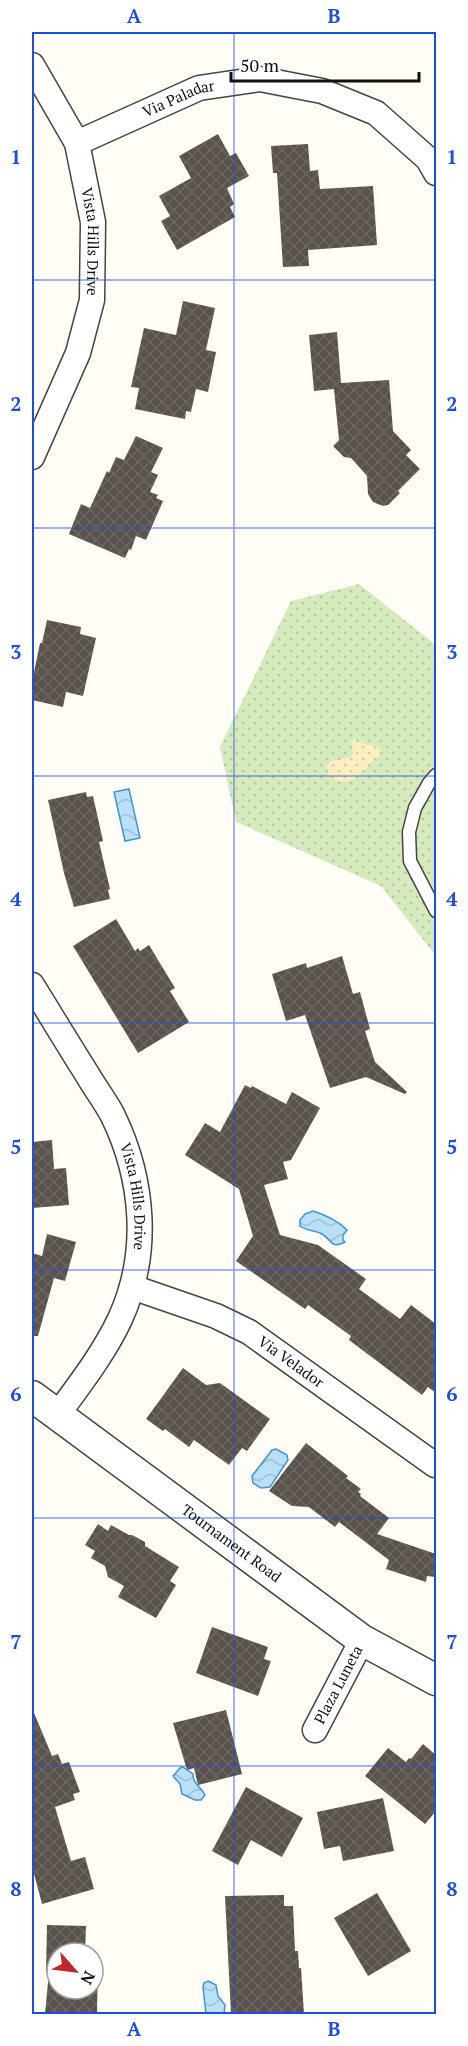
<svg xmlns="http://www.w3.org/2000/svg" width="468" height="2046" font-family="'PT Serif',serif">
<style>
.grass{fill:url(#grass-dots)}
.sand{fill:url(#sand-dots)}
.water{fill:url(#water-waves);stroke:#3f96cf;stroke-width:1.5}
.building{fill:url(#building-cross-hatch)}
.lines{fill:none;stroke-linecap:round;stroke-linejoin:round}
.service-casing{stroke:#444;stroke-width:15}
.minor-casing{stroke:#444;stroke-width:27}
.tertiary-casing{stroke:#444;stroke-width:33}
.service{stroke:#fff;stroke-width:12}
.minor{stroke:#fff;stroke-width:24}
.tertiary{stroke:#fff;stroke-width:30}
.grid{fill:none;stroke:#1d4ed8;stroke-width:1.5;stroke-opacity:0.55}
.labels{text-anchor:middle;stroke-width:6;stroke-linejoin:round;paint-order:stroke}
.street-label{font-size:15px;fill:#111;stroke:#fff}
.neatline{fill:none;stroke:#1d4ed8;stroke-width:2}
.grid-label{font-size:20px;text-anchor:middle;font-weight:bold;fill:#1d4ed8}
</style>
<defs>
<pattern id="grass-dots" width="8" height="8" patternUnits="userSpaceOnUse" patternTransform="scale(1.5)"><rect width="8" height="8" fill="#d5ebbd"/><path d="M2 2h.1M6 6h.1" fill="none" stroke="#b6c8a1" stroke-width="1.8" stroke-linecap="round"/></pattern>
<pattern id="sand-dots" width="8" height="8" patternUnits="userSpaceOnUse" patternTransform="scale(1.5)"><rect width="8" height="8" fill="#fbeec1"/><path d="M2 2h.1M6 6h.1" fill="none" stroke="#d6cba5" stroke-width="1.8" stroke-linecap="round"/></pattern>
<pattern id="water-waves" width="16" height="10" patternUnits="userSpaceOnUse" patternTransform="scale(1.5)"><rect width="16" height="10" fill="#b9e0f7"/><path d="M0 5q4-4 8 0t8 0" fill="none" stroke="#9ebfd3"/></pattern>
<pattern id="building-cross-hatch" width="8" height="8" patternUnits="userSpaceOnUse" patternTransform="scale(1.5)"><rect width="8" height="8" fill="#5a524d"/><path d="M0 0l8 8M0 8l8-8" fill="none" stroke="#6d6662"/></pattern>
</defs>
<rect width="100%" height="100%" fill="#fffdf5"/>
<path class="grass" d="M 359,584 L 436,645 L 436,956 L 381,886 L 236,822 L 220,747 L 291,601 Z"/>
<path class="sand" d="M 354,739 L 364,744 L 376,745 L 381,748 L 380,755 C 377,759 372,761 369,765 C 357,778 345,790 328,775 L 327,766 L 331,761 L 351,757 L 353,753 L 351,741 Z"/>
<g class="water">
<path d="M 129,789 L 140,838 L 125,841 L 114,792 Z"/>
<path d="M 313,1211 C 326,1215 337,1220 347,1230 L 343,1235 L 343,1240 L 345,1242 C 328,1250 333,1238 320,1233 C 313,1230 307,1231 300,1226 L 300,1220 L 305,1214 Z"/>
<path d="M 276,1449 L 287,1455 L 288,1460 L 270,1487 L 261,1488 L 253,1483 L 252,1476 L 272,1450 Z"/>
<path d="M 183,1767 L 193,1774 C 193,1785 201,1786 205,1795 L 201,1800 L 195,1800 L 182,1794 L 180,1784 L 173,1776 L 180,1768 Z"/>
<path d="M 208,1981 L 216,1985 L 218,1996 L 225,2005 L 224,2014 L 206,2014 L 203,1987 L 204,1983 Z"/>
</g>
<g class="building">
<path d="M 218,134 L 230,156 L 236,153 L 249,176 L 227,188 L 234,204 L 230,207 L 235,217 L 177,250 L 161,221 L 170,216 L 159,196 L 191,178 L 179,156 Z"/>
<path d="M 308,144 L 310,171 L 318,170 L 320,189 L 373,186 L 377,245 L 308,250 L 309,266 L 283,267 L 277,173 L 273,173 L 271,146 Z"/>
<path d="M 183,301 L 215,308 L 206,350 L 216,352 L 208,392 L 196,389 L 191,412 L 186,411 L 185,419 L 135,409 L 139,388 L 131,387 L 144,328 L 176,335 Z"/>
<path d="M 337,332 L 341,383 L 389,380 L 393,431 L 411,450 L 406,455 L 420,469 L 398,491 L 400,493 L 388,505 L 383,506 L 373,502 L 368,494 L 367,476 L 351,458 L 344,457 L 333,446 L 339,440 L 334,389 L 314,391 L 309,335 Z"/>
<path d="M 136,436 L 163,448 L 151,472 L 158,475 L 150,492 L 158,495 L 156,498 L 163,501 L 146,540 L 136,536 L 131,550 L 129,549 L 125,558 L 69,534 L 81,504 L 90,508 L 107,471 L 109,473 L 116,457 L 124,460 Z"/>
<path d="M 47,620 L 81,627 L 80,634 L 96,638 L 83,696 L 66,692 L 63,707 L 32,700 L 32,682 L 40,643 L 42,643 Z"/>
<path d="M 86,792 L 87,797 L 93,796 L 103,841 L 99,842 L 110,889 L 108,890 L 110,899 L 74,907 L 64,873 L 48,800 Z"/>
<path d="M 116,919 L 135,951 L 138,948 L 140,951 L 149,945 L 175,988 L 170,991 L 189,1022 L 138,1053 L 73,946 Z"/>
<path d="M 342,956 L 353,994 L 360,992 L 370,1029 L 365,1031 L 375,1062 L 407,1092 L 405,1094 L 366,1077 L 330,1088 L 305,1015 L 286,1021 L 272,974 L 306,963 L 307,968 Z"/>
<path d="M 245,1085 L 251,1088 L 252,1086 L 286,1104 L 292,1092 L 320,1108 L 291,1160 L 283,1162 L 288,1179 L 264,1185 L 280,1235 L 318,1245 L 366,1279 L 359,1289 L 400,1319 L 411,1305 L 436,1324 L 436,1393 L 428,1387 L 422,1395 L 349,1340 L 351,1336 L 308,1305 L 305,1309 L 236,1261 L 253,1236 L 239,1189 L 185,1155 L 205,1123 L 220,1132 Z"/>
<path d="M 52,1140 L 54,1169 L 66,1168 L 69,1205 L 32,1208 L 32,1142 Z"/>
<path d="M 47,1234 L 76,1242 L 65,1281 L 54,1278 L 38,1336 L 32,1336 L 32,1253 L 42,1256 Z"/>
<path d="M 183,1368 L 206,1385 L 220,1383 L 270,1419 L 247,1451 L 242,1448 L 229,1465 L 194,1440 L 189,1447 L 165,1429 L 163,1431 L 146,1419 Z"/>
<path d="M 306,1443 L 348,1476 L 346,1478 L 361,1489 L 358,1492 L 361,1494 L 360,1496 L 389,1518 L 377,1534 L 436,1554 L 436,1577 L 427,1576 L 426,1582 L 386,1569 L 389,1560 L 339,1522 L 335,1527 L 309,1507 L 292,1506 L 269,1491 Z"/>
<path d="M 98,1524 L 108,1531 L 111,1525 L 129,1535 L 132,1535 L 145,1542 L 145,1546 L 179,1567 L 170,1581 L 176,1585 L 156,1618 L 118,1597 L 124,1586 L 108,1577 L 105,1566 L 91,1558 L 95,1551 L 85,1545 Z"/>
<path d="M 212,1627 L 268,1647 L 264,1659 L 271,1661 L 258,1696 L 196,1673 Z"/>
<path d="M 32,1708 L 52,1756 L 58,1754 L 62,1764 L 69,1762 L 80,1792 L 73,1794 L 75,1800 L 55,1807 L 71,1861 L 85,1857 L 94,1889 L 42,1904 L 32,1866 Z"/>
<path d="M 226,1710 L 242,1774 L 198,1785 L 194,1768 L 187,1770 L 173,1723 Z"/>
<path d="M 423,1744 L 436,1755 L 436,1811 L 425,1824 L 365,1776 L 388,1748 L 406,1762 L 409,1758 L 411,1759 Z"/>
<path d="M 246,1787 L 303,1818 L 282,1857 L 251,1840 L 238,1865 L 212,1851 Z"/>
<path d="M 383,1798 L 394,1851 L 343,1861 L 340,1846 L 324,1849 L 317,1812 Z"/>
<path d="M 377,1893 L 411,1951 L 368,1976 L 334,1918 Z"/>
<path d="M 284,1895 L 284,1906 L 293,1906 L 295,1951 L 298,1951 L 299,1968 L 301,1968 L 304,2014 L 231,2014 L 225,1896 Z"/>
<path d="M 47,1925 L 86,1926 L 85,1953 L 57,1953 L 57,1989 L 93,1989 L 93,1961 L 98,1961 L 97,2014 L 45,2014 L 49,1972 L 46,1972 Z"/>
</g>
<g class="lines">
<g class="service-casing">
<path id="service" d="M 436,775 L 429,783 L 415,808 L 409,832 L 410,861 L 436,911"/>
</g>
<g class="minor-casing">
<g id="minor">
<path id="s1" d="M 32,65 L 77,143 L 93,222 L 92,300 L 78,353 L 32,457"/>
<path id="s2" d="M 77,143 L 199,88 L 260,79 L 322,91 L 376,113 L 428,159 L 436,173"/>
<path id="s3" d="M 32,985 C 50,1014 68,1044 87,1074 C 95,1088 106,1102 113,1116 C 144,1180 150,1254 120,1319 C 104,1353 80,1384 58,1414"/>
<path id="s4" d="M 132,1287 L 216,1316 L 249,1332 L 435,1465"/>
<path id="s5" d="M 315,1730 L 362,1640"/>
</g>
</g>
<g class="tertiary-casing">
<g id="tertiary">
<path id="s6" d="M 32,1396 L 362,1640 L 436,1680"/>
</g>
</g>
<use href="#service" class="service"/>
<use href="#minor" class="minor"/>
<use href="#tertiary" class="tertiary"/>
</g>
<path class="grid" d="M 234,32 L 234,2014M 32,280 L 436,280M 32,528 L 436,528M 32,776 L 436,776M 32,1023 L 436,1023M 32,1270 L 436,1270M 32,1518 L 436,1518M 32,1766 L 436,1766"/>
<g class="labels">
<g class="street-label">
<text dy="5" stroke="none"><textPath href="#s2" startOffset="111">Via Paladar</textPath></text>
<text dy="5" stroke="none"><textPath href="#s1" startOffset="190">Vista Hills Drive</textPath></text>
<text dy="5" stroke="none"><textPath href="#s3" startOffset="238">Vista Hills Drive</textPath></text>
<text dy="5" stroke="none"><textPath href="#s4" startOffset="177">Via Velador</textPath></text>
<text dy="5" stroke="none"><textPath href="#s6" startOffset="248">Tournament Road</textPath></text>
<text dy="5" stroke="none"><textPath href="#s5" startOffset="51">Plaza Luneta</textPath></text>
</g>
</g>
<rect width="468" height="2046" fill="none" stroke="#ffffff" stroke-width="66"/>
<g transform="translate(75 1971) rotate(118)"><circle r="28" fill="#ffffff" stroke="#a0a0a0" stroke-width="1.5"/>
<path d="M0-4.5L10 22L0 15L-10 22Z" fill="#c4262e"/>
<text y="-9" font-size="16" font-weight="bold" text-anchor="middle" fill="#111111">N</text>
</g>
<path d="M231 72v9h188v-9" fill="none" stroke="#111111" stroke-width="3"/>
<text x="240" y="72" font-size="18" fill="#111111" stroke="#ffffff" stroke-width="4.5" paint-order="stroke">50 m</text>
<rect x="33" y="33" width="402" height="1980" class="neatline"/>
<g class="grid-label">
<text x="134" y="23">A</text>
<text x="334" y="23">B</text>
<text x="16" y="164">1</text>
<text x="452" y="164">1</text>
<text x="16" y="411">2</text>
<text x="452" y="411">2</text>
<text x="16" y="659">3</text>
<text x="452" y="659">3</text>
<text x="16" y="906">4</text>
<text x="452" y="906">4</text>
<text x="16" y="1154">5</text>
<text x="452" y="1154">5</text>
<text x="16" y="1401">6</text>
<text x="452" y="1401">6</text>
<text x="16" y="1649">7</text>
<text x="452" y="1649">7</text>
<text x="16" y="1896">8</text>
<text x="452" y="1896">8</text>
<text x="134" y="2036">A</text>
<text x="334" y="2036">B</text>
</g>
</svg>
